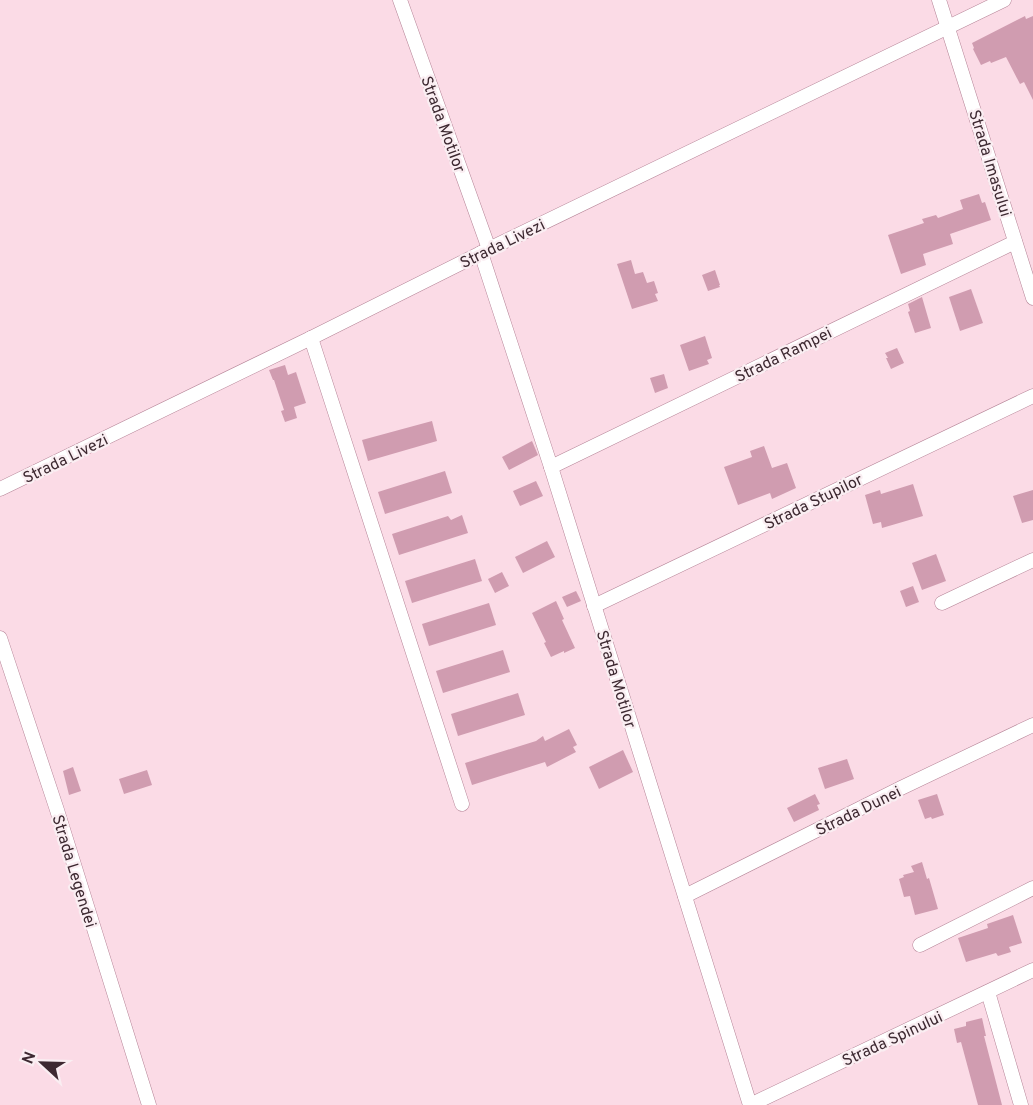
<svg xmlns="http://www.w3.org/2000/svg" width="1033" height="1105" font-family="Overpass,sans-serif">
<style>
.building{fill:#d09cb0}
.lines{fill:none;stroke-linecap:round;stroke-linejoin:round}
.minor-casing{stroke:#b58497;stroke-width:15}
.minor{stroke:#fff;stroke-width:14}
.labels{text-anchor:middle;stroke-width:4.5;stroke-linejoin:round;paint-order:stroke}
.street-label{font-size:16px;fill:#3d2931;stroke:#faeef2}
</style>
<rect width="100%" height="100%" fill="#fbdbe6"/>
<g class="building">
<path d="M 1025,16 L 1026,19 L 1033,16 L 1033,100 L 1024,82 L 1020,84 L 1006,57 L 991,63 L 990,61 L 981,65 L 973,49 L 974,48 L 972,43 Z"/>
<path d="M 979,194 L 982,203 L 985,202 L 991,220 L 950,234 L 953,244 L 923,254 L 926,265 L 901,274 L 888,235 L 924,223 L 922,219 L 936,215 L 938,218 L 963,209 L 960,200 Z"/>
<path d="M 631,260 L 635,274 L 643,272 L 647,283 L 654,281 L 658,293 L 655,294 L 658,301 L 632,309 L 617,264 Z"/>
<path d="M 715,270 L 720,285 L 719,285 L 720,287 L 708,291 L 702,275 Z"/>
<path d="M 971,289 L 983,323 L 960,331 L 949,297 Z"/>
<path d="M 922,297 L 931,328 L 915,333 L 908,312 L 910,311 L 908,304 Z"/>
<path d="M 705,336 L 712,358 L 707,360 L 709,364 L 689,371 L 680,345 Z"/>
<path d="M 897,348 L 904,363 L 891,369 L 886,358 L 888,358 L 885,353 Z"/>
<path d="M 285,365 L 288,375 L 296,372 L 306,403 L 294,407 L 297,418 L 285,422 L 281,411 L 284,410 L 274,380 L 273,380 L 269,370 Z"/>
<path d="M 664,374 L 668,388 L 655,393 L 650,378 Z"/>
<path d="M 432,421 L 437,441 L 368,461 L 362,440 Z"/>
<path d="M 532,441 L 538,455 L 509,470 L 502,457 Z"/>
<path d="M 764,446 L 772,468 L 787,463 L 796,488 L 772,499 L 770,493 L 738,505 L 724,467 L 752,457 L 750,451 Z"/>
<path d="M 445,471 L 452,493 L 385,514 L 378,492 Z"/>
<path d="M 536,481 L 543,496 L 520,506 L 513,491 Z"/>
<path d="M 913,484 L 923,516 L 882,528 L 881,522 L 873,524 L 865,495 L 880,490 L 881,494 Z"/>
<path d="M 1033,490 L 1033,520 L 1022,523 L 1013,496 Z"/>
<path d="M 462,515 L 468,533 L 399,555 L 392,534 L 448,516 L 451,520 Z"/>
<path d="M 547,541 L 555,557 L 523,573 L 515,557 Z"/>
<path d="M 936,554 L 946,581 L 922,590 L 912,563 Z"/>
<path d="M 475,559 L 482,581 L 412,603 L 405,581 Z"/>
<path d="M 502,572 L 509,586 L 495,593 L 488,579 Z"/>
<path d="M 913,586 L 919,602 L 906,607 L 900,591 Z"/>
<path d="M 576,591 L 581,601 L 567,607 L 562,597 Z"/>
<path d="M 556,601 L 564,619 L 562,620 L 575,648 L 564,653 L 564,651 L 551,657 L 544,643 L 546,642 L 532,613 Z"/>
<path d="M 489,603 L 496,625 L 429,646 L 422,624 Z"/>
<path d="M 503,650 L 510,672 L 443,693 L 436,671 Z"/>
<path d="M 518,693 L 525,715 L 458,736 L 451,714 Z"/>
<path d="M 569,729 L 577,745 L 573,747 L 576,752 L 547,767 L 545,762 L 472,785 L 465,763 L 536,741 L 543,736 L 545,741 Z"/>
<path d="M 623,750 L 633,772 L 599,789 L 589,767 Z"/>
<path d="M 847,759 L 854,779 L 825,789 L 818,768 Z"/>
<path d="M 73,767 L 81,791 L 69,795 L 63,771 Z"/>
<path d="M 147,770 L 152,785 L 124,794 L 119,779 Z"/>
<path d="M 815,794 L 820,804 L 817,805 L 819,810 L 794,822 L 787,808 Z"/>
<path d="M 937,794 L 944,815 L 932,819 L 931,817 L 925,819 L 918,800 Z"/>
<path d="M 922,862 L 927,879 L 929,878 L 938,909 L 915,915 L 910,896 L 904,897 L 899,879 L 904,877 L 903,875 L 914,872 L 911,866 Z"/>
<path d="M 1013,915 L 1022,943 L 1009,947 L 1011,952 L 998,956 L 996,953 L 966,962 L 958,938 L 988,928 L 987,924 Z"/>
<path d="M 982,1018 L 986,1036 L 984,1036 L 1002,1105 L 978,1105 L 961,1042 L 957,1043 L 954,1029 L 966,1026 L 966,1022 Z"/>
</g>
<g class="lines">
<g class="minor-casing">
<g id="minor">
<path d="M 400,0 L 489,249"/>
<path d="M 939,0 L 1033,298"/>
<path d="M 481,253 L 551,467 L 750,1105"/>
<path d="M 311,338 L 462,804"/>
<path d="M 551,467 L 1015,242"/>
<path d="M 0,489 L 311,338 L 489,249 L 1004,0"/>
<path d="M 942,603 L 1033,560"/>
<path d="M 594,606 L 1033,396"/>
<path d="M 0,638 L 57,810 L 149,1105"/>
<path d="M 685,896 L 901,788 L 1033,725"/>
<path d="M 920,945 L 1033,888"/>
<path d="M 988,992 L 1021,1105"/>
<path d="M 750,1105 L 1033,970"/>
</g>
</g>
<use href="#minor" class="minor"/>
</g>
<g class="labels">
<g class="street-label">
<text transform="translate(444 124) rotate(70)" y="6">Strada Motilor</text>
<text transform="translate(991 163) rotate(73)" y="6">Strada Imasului</text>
<text transform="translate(502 243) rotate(-26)" y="6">Strada Livezi</text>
<text transform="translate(783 354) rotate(-26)" y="6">Strada Rampei</text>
<text transform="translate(65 458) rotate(-26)" y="6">Strada Livezi</text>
<text transform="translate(813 501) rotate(-26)" y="6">Strada Stupilor</text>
<text transform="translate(617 679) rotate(73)" y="6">Strada Motilor</text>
<text transform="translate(858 810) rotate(-26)" y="6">Strada Dunei</text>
<text transform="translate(75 871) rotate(73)" y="6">Strada Legendei</text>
<text transform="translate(892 1038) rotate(-25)" y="6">Strada Spinului</text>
</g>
</g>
<g transform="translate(42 1063) rotate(292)" stroke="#faeef2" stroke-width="4.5" paint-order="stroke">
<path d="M0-4.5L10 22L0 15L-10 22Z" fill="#3d2931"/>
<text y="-9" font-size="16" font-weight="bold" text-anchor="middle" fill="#3d2931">N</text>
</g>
</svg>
